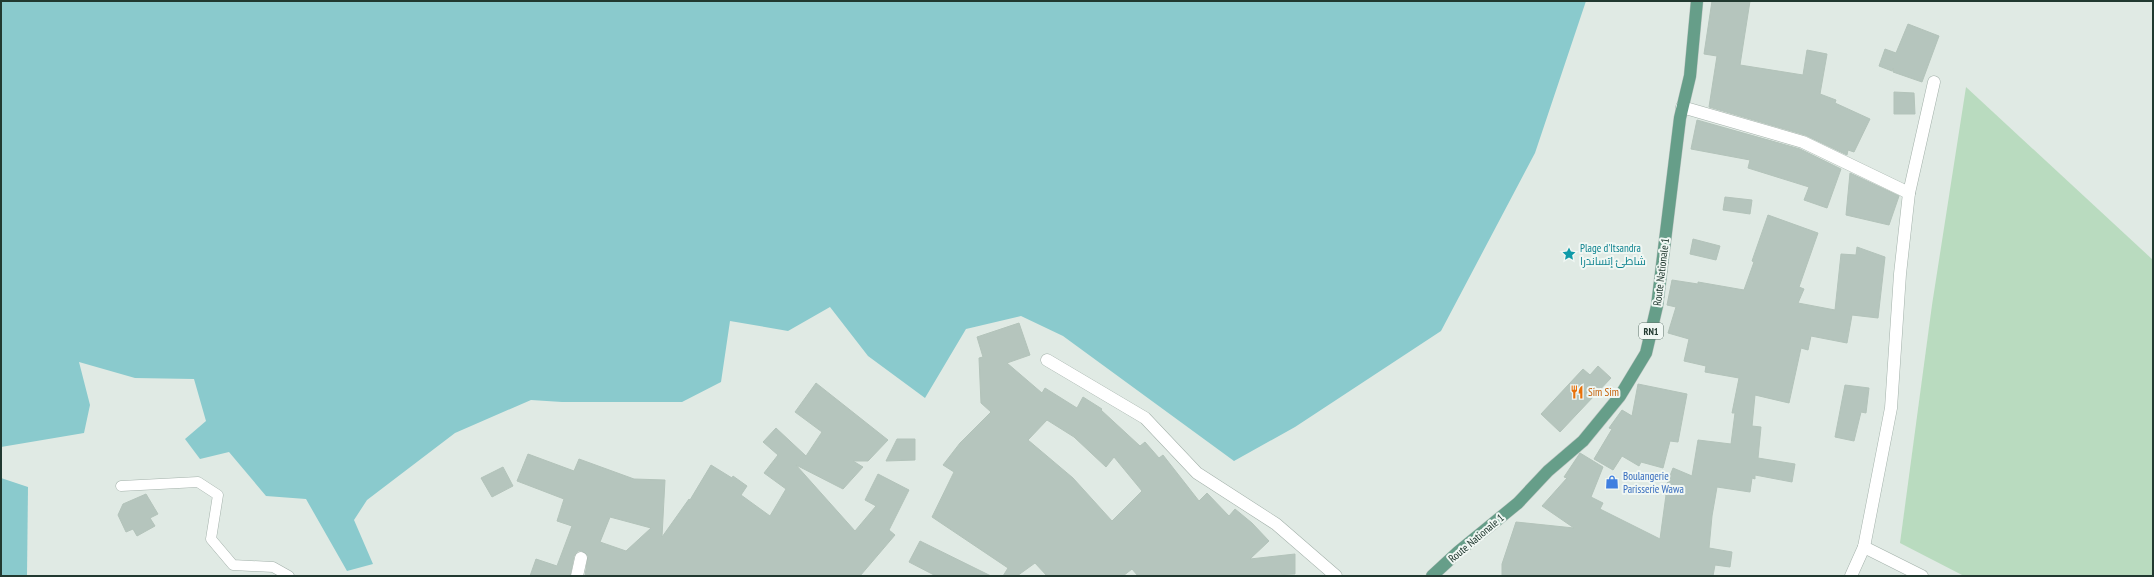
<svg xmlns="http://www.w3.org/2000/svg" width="2154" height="577" font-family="'PT Sans Narrow',Cairo,sans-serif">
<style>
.green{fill:#b9dbbf}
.water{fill:#8acacd}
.building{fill:#b5c5bd;stroke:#b3c3ba;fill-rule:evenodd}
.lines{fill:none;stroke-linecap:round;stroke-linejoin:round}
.lane-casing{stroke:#a3b1aa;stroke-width:11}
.street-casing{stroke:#a3b1aa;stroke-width:13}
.primary-casing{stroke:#bcc4c1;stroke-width:13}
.lane{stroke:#fff;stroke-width:10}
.street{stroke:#fff;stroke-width:12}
.primary{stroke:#669e89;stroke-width:12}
.labels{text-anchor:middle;stroke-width:4;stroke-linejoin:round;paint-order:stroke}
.shield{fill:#f0f7f3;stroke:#5f726a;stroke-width:1}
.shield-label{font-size:10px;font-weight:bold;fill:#213930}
.culture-label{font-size:11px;fill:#0d838f;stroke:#f0f7f3;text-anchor:start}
.street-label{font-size:11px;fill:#213930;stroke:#f0f7f3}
.food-label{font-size:11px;fill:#c56008;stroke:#f0f7f3;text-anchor:start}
.shop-label{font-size:11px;fill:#366cbe;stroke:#f0f7f3;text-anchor:start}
</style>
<rect width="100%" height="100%" fill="#e0eae4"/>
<path class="green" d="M 1966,87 L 2153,260 L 2153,576 L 1964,576 L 1900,543 L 1932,305 Z"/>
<g class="water">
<path d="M 1,1 L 1586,1 L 1535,153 L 1441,331 L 1295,427 L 1234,461 L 1063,336 L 1021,316 L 966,329 L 925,398 L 868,356 L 830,307 L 788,331 L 730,321 L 721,382 L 682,402 L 562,402 L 531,400 L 455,433 L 367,500 L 354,520 L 373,564 L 347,571 L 306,499 L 266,496 L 229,452 L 200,459 L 185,439 L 206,421 L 194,379 L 135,378 L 79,362 L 90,405 L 84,433 L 1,447 Z"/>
<path d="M 1,478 L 28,487 L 27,576 L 1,576 Z"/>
</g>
<g class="building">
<path d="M 1712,1 L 1750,1 L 1740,65 L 1803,75 L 1807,50 L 1827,54 L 1820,94 L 1836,100 L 1835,103 L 1870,119 L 1854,152 L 1848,150 L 1847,155 L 1805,135 L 1709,107 L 1717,56 L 1704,54 Z"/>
<path d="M 1908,24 L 1939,36 L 1922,82 L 1893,72 L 1893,68 L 1892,71 L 1879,66 L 1885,49 L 1896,53 Z"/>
<path d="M 1894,92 L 1914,93 L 1915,114 L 1894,114 Z"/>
<path d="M 1697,120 L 1800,149 L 1841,169 L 1827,208 L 1804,200 L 1809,187 L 1748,168 L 1750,160 L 1691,149 Z"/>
<path d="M 1850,173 L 1899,196 L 1889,225 L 1846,215 Z"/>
<path d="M 1725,197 L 1752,200 L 1750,214 L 1723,210 Z"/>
<path d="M 1768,215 L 1818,233 L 1799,287 L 1804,289 L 1798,303 L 1835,310 L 1841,254 L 1856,255 L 1857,247 L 1885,257 L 1878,318 L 1852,315 L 1847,343 L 1811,336 L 1808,350 L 1801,348 L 1789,403 L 1755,395 L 1752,426 L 1761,427 L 1758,458 L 1795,464 L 1792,482 L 1755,475 L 1755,479 L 1752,478 L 1750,492 L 1717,487 L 1712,516 L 1709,548 L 1732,552 L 1730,567 L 1715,565 L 1713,576 L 1502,576 L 1502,564 L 1516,522 L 1574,528 L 1542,506 L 1567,478 L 1564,477 L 1580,453 L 1603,467 L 1591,497 L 1603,503 L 1600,509 L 1660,539 L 1666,495 L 1663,494 L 1673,468 L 1692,476 L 1698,440 L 1731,444 L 1735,413 L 1732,413 L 1739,378 L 1705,372 L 1706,366 L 1684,361 L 1689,339 L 1668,333 L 1676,307 L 1667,305 L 1672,280 L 1698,284 L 1698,282 L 1744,290 L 1754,262 L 1752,261 Z"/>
<path d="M 1693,239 L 1720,246 L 1716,260 L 1690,254 Z"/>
<path d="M 1019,323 L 1030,355 L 1007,363 L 1042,393 L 1045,388 L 1077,408 L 1083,397 L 1102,409 L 1101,410 L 1140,446 L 1145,442 L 1159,458 L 1163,455 L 1199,501 L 1207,493 L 1229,516 L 1235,509 L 1252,523 L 1269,541 L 1250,559 L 1295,554 L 1295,574 L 1252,576 L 1138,576 L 1132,569 L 1123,576 L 1047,576 L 1035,563 L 1017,576 L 1003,576 L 1008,568 L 932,517 L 954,472 L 943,465 L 960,443 L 991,412 L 981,403 L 979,358 L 983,357 L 977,337 ZM 1047,420 L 1074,437 L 1106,467 L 1114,457 L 1142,491 L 1112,521 L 1073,478 L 1028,440 Z"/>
<path d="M 1598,366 L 1611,378 L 1560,432 L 1541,414 L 1583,369 L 1590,375 Z"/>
<path d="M 816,383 L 888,440 L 868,461 L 853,461 L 863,467 L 843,489 L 796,465 L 855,531 L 876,506 L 865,500 L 878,474 L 909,490 L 889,530 L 895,535 L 860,576 L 585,576 L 588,556 L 582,551 L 578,551 L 574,556 L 570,576 L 530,576 L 536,559 L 557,566 L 572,526 L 557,521 L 564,499 L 517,481 L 528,454 L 574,471 L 579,459 L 634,479 L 665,480 L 662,537 L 689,499 L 690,500 L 711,465 L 732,478 L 733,476 L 747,486 L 741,495 L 770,516 L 786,489 L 764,473 L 778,455 L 763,442 L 776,428 L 806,456 L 822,432 L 795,412 ZM 610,517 L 651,528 L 626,551 L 600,542 Z"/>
<path d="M 1638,384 L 1687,394 L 1678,442 L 1670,441 L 1663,468 L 1641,462 L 1639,466 L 1622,456 L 1613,470 L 1594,459 L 1612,429 L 1609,428 L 1622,410 L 1632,416 Z"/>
<path d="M 1845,385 L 1869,388 L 1866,413 L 1861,412 L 1854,441 L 1835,437 Z"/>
<path d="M 897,439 L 915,439 L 915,460 L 886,461 Z"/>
<path d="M 503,467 L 513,486 L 492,497 L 481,478 Z"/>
<path d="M 146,494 L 158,514 L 150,518 L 155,526 L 137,536 L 133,529 L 126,532 L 118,515 L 123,504 Z"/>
<path d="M 920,541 L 991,576 L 936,576 L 909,562 Z"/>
</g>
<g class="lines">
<g class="lane-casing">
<path id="lane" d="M 121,486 L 198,482 L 218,495 L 211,539 L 233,565 L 273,567 L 289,576"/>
</g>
<g class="street-casing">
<g id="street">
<path d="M 1682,107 L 1803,142 L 1909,193"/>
<path d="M 1047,360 L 1145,418 L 1197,473 L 1276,524 L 1336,576"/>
<path d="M 1864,547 L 1922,576"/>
<path d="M 577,576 L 581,558"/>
<path d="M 1851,576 L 1864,547 L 1891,408 L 1900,274 L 1909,193 L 1934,82"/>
</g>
</g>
<g class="primary-casing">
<path id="primary" d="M 1432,576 L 1458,552 L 1518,503 L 1548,471 L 1583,441 L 1620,396 L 1646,353 L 1657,306 L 1680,118 L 1690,76 L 1697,1"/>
</g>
<use href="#lane" class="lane"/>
<use href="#street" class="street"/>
<use href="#primary" class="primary"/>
</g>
<defs>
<g id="sight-bare" transform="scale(1.08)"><path d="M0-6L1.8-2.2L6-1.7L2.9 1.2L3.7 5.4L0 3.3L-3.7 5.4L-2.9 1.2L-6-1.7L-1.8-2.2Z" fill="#0f9aa8" stroke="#f0f7f3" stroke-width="2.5" paint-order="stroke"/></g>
<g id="restaurant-bare" transform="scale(1.08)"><path d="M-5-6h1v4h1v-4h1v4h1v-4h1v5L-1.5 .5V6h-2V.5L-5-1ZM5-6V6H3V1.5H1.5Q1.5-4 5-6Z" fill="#e8710a" stroke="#f0f7f3" stroke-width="2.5" paint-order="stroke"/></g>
<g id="shop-bare" transform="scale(1.08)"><path d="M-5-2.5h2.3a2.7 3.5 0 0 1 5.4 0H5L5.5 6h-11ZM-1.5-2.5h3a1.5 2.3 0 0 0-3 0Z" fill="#3f7fe0" stroke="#f0f7f3" stroke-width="2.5" paint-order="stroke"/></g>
</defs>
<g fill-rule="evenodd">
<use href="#sight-bare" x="1569" y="254"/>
<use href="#restaurant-bare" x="1577" y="392"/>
<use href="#shop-bare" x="1612" y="482"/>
</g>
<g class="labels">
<rect class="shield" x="1639" y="323" width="24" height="16" rx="3"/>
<g class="shield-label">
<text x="1651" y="335">RN1</text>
</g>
<g class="culture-label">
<text x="1580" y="252">Plage d'Itsandra<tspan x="1580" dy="13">شاطئ إتساندرا</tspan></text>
</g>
<g class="street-label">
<text transform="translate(1661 272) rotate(-83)" y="4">Route Nationale 1</text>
<text transform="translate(1476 538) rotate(-40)" y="4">Route Nationale 1</text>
</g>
<g class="food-label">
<text x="1588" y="396">Sim Sim</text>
</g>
<g class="shop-label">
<text x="1623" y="480">Boulangerie<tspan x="1623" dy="13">Parisserie Wawa</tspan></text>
</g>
</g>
<rect width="2154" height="577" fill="none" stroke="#213930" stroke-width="4"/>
</svg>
